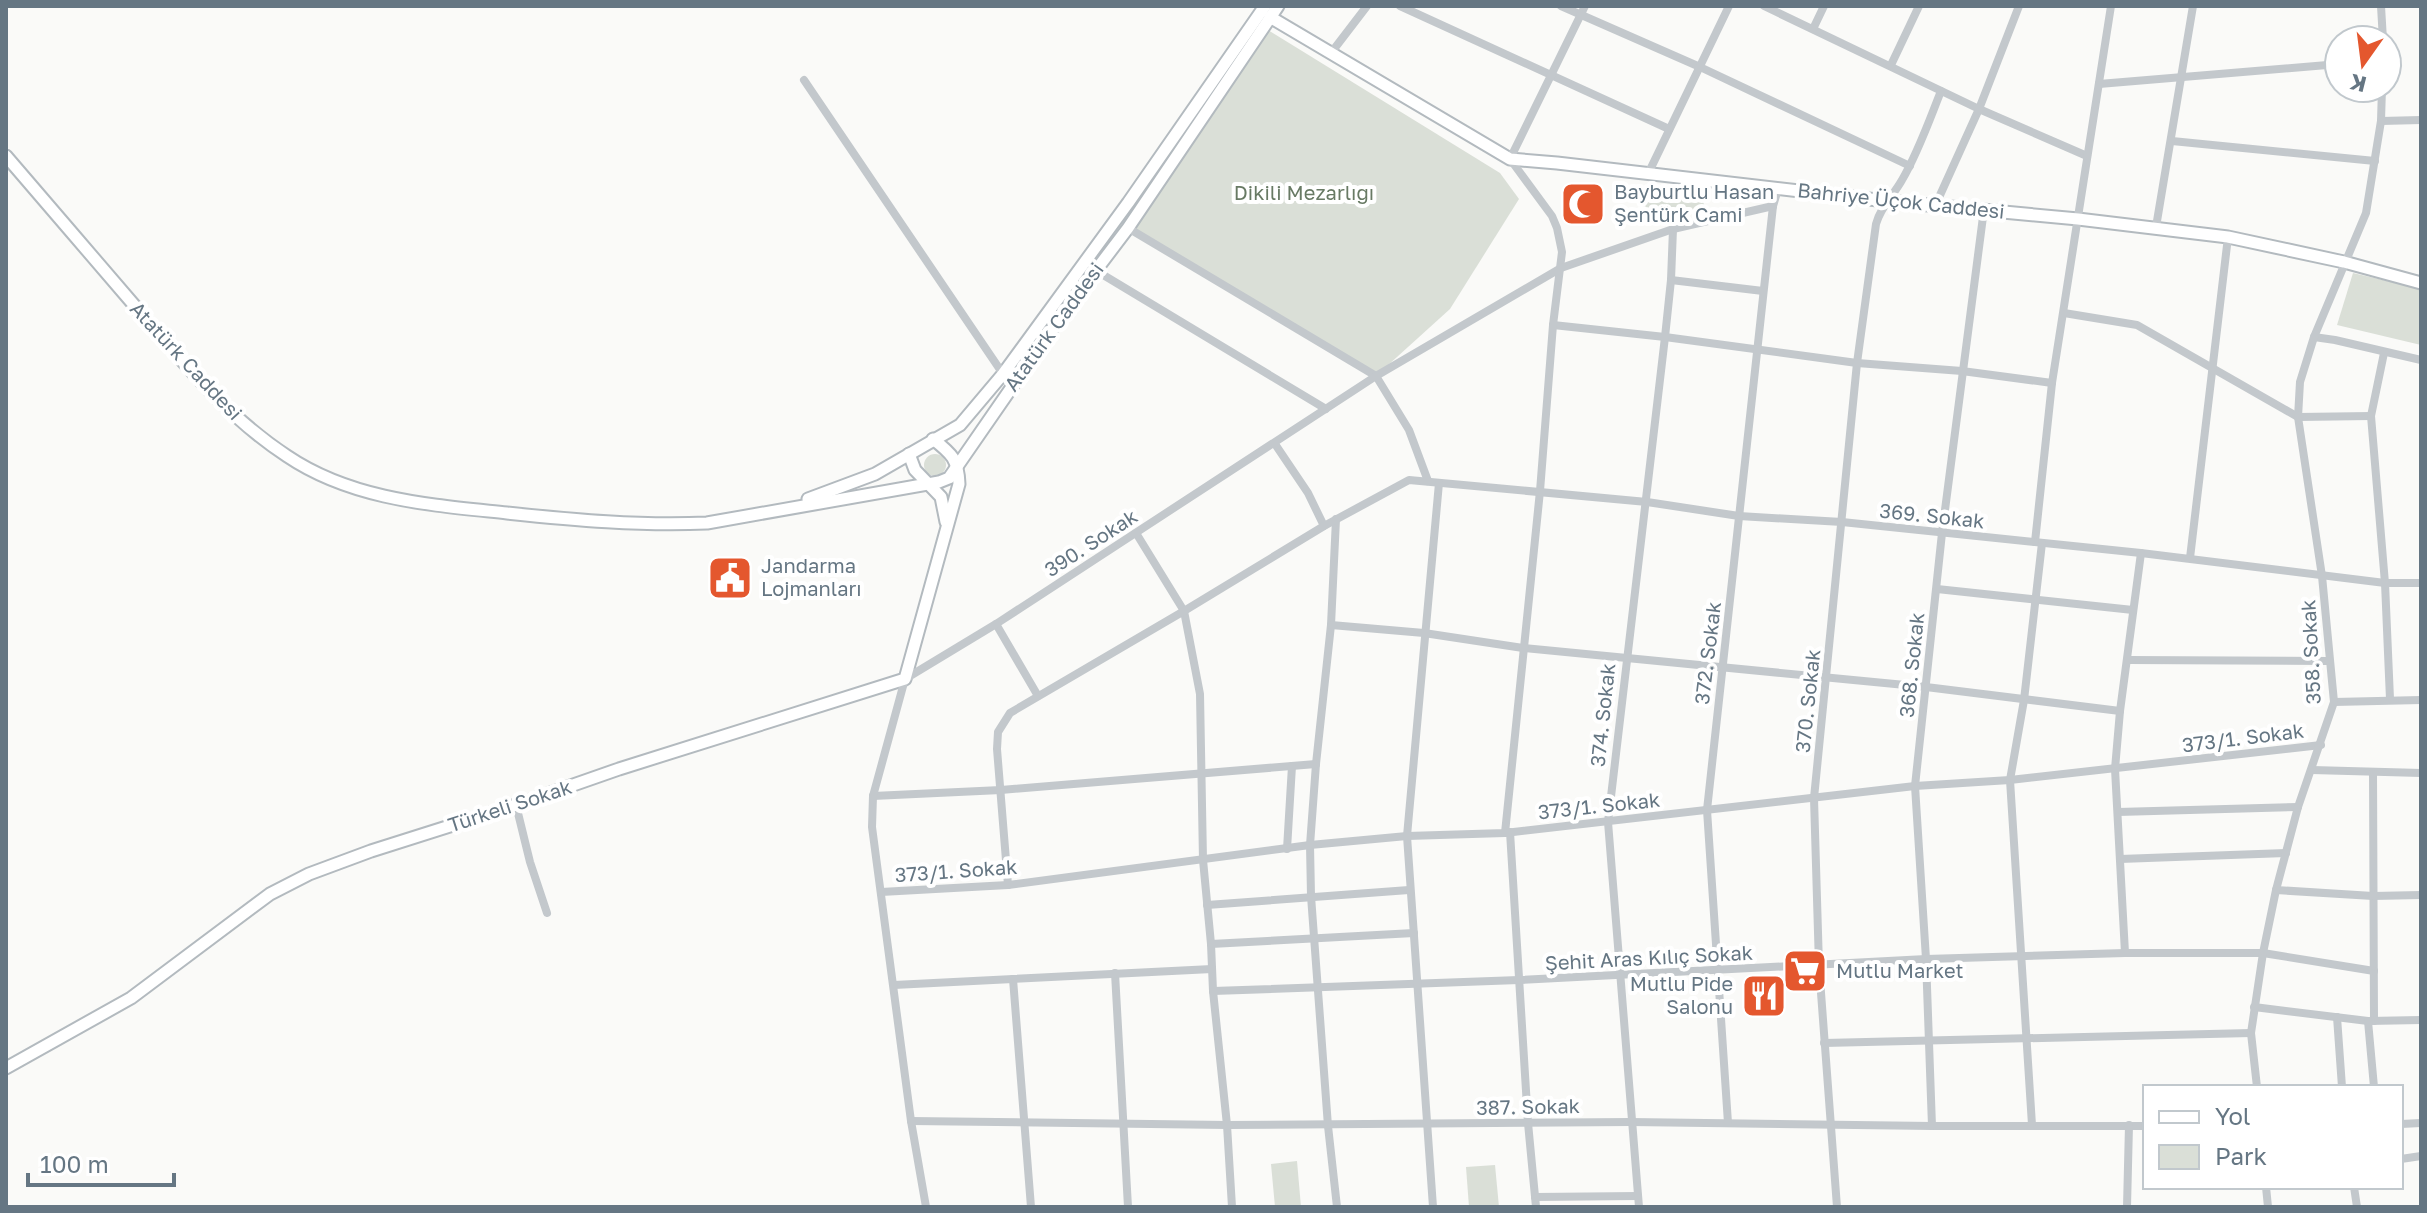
<svg xmlns="http://www.w3.org/2000/svg" width="2427" height="1213" font-family="'Golos Text',sans-serif">
<style>
.green{fill:#dadfd7}
.lines{fill:none;stroke-linecap:round;stroke-linejoin:round}
.secondary-casing{stroke:#b3babf;stroke-width:15}
.street{stroke:#c3c8cc;stroke-width:8}
.secondary{stroke:#fff;stroke-width:11}
.labels{text-anchor:middle;stroke-width:8;stroke-linejoin:round;paint-order:stroke}
.poi-label{font-size:20px;fill:#657683;stroke:#fff;text-anchor:start}
.park-label{font-size:20px;fill:#687a64;stroke:#fff}
.street-label{font-size:20px;fill:#657683;stroke:#fff}
</style>
<rect width="100%" height="100%" fill="#fafaf8"/>
<g class="green">
<path d="M 1268,30 L 1500,173 L 1519,199 L 1450,309 L 1376,376 L 1133,231 Z"/>
<path d="M 1644,189 L 1699,195 L 1705,206 L 1647,224 Z"/>
<path d="M 2353,273 L 2421,289 L 2421,345 L 2337,325 Z"/>
<circle cx="935" cy="465" r="11"/>
<path d="M 1297,1161 L 1301,1207 L 1275,1207 L 1271,1164 Z"/>
<path d="M 1495,1165 L 1499,1207 L 1469,1207 L 1466,1167 Z"/>
</g>
<g class="lines">
<g class="secondary-casing">
<g id="secondary">
<path d="M 1270,17 L 1510,159 L 1557,163 L 1886,201 L 2078,219 L 2228,237 L 2344,262 L 2421,283"/>
<path d="M 6,156 C 51,208 95,260 140,312 C 185,365 229,418 287,456 C 352,500 432,505 507,513 C 574,520 640,526 707,523 L 939,482 L 949,478 L 1059,319 L 1128,228 L 1278,6"/>
<path d="M 909,454 L 915,470 L 941,497 L 946,522"/>
<path d="M 808,499 L 875,474 L 960,425 L 1003,374 L 1128,203 L 1265,6"/>
<path d="M 6,1068 L 131,998 L 270,894 L 309,874 L 371,851 L 516,805 L 619,769 L 905,679 L 959,484 C 958,459 952,454 933,439"/>
</g>
</g>
<g class="street">
<path d="M 1400,6 L 1669,129"/>
<path d="M 1561,6 L 1700,67 L 1910,166"/>
<path d="M 1764,6 L 1979,109 L 2087,156"/>
<path d="M 2381,6 L 2383,40"/>
<path d="M 1813,29 L 1824,6"/>
<path d="M 1331,53 L 1367,6"/>
<path d="M 1891,65 L 1919,6"/>
<path d="M 804,80 L 1003,374"/>
<path d="M 2099,84 L 2339,64"/>
<path d="M 2381,121 L 2421,120"/>
<path d="M 2172,141 L 2375,161"/>
<path d="M 1648,174 L 1729,6"/>
<path d="M 1936,204 L 1979,109 L 2019,6"/>
<path d="M 2156,227 L 2193,6"/>
<path d="M 1128,228 L 1376,376 L 1409,430 L 1428,481"/>
<path d="M 1095,270 L 1326,409"/>
<path d="M 1671,280 L 1763,291"/>
<path d="M 2064,313 L 2137,325 L 2298,417 L 2371,416"/>
<path d="M 1553,325 L 1665,337 L 1857,363 L 1962,371 L 2052,383"/>
<path d="M 2314,337 L 2335,340 L 2421,360"/>
<path d="M 2384,353 L 2371,416 L 2385,583 L 2390,699"/>
<path d="M 1275,444 L 1308,493 L 1324,526"/>
<path d="M 1336,519 L 1331,625 L 1316,764 L 1310,845 L 1311,896 L 1328,1126 L 1337,1207"/>
<path d="M 1136,533 L 1184,611 L 1200,694 L 1203,860 L 1211,944 L 1213,991 L 1227,1125 L 1232,1207"/>
<path d="M 2035,542 L 2052,383 L 2111,6"/>
<path d="M 2190,558 L 2228,237"/>
<path d="M 1937,589 L 2133,610"/>
<path d="M 996,624 L 1038,696"/>
<path d="M 1331,625 L 1424,633 L 1523,648 L 1926,687 L 2120,711"/>
<path d="M 2128,660 L 2329,661"/>
<path d="M 2334,702 L 2421,700"/>
<path d="M 2312,770 L 2421,773"/>
<path d="M 2373,772 L 2374,1021"/>
<path d="M 873,796 L 1001,790 L 1316,764"/>
<path d="M 516,805 L 530,862 L 547,913"/>
<path d="M 2118,812 L 2298,807"/>
<path d="M 1510,832 L 1528,1123 L 1536,1207"/>
<path d="M 1505,833 L 1540,491 L 1553,325 L 1562,252 L 1557,228 L 1552,216 L 1510,159 L 1585,6"/>
<path d="M 1287,849 L 1292,766"/>
<path d="M 2120,859 L 2286,853"/>
<path d="M 1008,885 L 997,749 L 998,732 L 1010,713 L 1184,611 L 1324,526 L 1409,480 L 1647,502 L 1739,516 L 1842,522 L 2141,553 L 2385,583 L 2421,583"/>
<path d="M 2276,890 L 2373,896 L 2421,895"/>
<path d="M 881,892 L 1008,885 L 1310,845 L 1407,836 L 1505,833 L 1915,786 L 2010,780 L 2321,745"/>
<path d="M 1207,905 L 1409,890"/>
<path d="M 1211,944 L 1414,933"/>
<path d="M 2125,953 L 2115,769 L 2120,711 L 2141,553"/>
<path d="M 1115,973 L 1128,1207"/>
<path d="M 1013,979 L 1031,1207"/>
<path d="M 894,985 L 1212,969"/>
<path d="M 1213,991 L 1519,980 L 1926,959 L 2125,953 L 2263,953 L 2374,971"/>
<path d="M 2254,1007 L 2368,1021 L 2421,1020"/>
<path d="M 2337,1017 L 2342,1087"/>
<path d="M 2368,1021 L 2374,1087"/>
<path d="M 1824,1043 L 2251,1033"/>
<path d="M 2257,1087 L 2251,1033 L 2263,953 L 2276,890 L 2298,807 L 2334,702 L 2322,576 L 2298,417 L 2300,382 L 2314,337 L 2366,213 L 2381,121 L 2382,88"/>
<path d="M 911,1121 L 1227,1125 L 1631,1122 L 1932,1126 L 2145,1126"/>
<path d="M 1728,1123 L 1707,810 L 1773,206 L 1778,189"/>
<path d="M 2401,1124 L 2421,1123"/>
<path d="M 2032,1125 L 2010,780 L 2024,700 L 2042,543"/>
<path d="M 1932,1126 L 1926,959 L 1915,786 L 1942,533 L 1984,209"/>
<path d="M 2401,1159 L 2421,1156"/>
<path d="M 2266,1187 L 2268,1207"/>
<path d="M 2354,1187 L 2357,1207"/>
<path d="M 1535,1197 L 1638,1196"/>
<path d="M 926,1207 L 911,1121 L 872,827 L 873,796 L 905,679 L 996,624 L 1376,376 L 1561,268 L 1673,229 L 1773,206"/>
<path d="M 1433,1207 L 1407,836 L 1439,483"/>
<path d="M 1639,1207 L 1608,822 L 1665,337 L 1671,280 L 1673,229"/>
<path d="M 1837,1207 L 1819,966 L 1814,798 L 1857,363 L 1876,224 C 1881,206 1893,196 1902,180 C 1918,153 1929,121 1941,91"/>
<path d="M 2127,1207 L 2129,1125"/>
</g>
<use href="#secondary" class="secondary"/>
</g>
<defs>
<g id="mosque-square" transform="scale(2.3)"><rect x="-9" y="-9" width="18" height="18" rx="4" fill="#e4572e" stroke="#fff"/><path d="M3.5-4.9A6 6 0 1 0 3.5 4.9A5 5 0 1 1 3.5-4.9Z" fill="#fff"/></g>
<g id="civic-square" transform="scale(2.3)"><rect x="-9" y="-9" width="18" height="18" rx="4" fill="#e4572e" stroke="#fff"/><path d="M-.6-6.5H3V-4.5H.6V-3L4-1V1h2V6H-6V1h2V-1L-.6-3ZM-1.2 2.5V6h2.4V2.5Z" fill="#fff"/></g>
<g id="supermarket-square" transform="scale(2.3)"><rect x="-9" y="-9" width="18" height="18" rx="4" fill="#e4572e" stroke="#fff"/><path d="M-6-5.5h2.5l.6 2H6L4.5 2H-2.5L-4.4-4H-6ZM-1.5 3.2a1.3 1.3 0 1 0 .1 0ZM3 3.2a1.3 1.3 0 1 0 .1 0Z" fill="#fff"/></g>
<g id="restaurant-square" transform="scale(2.3)"><rect x="-9" y="-9" width="18" height="18" rx="4" fill="#e4572e" stroke="#fff"/><path d="M-5-6h1v4h1v-4h1v4h1v-4h1v5L-1.5 .5V6h-2V.5L-5-1ZM5-6V6H3V1.5H1.5Q1.5-4 5-6Z" fill="#fff"/></g>
</defs>
<g fill-rule="evenodd">
<use href="#mosque-square" x="1583" y="204"/>
<use href="#civic-square" x="730" y="578"/>
<use href="#supermarket-square" x="1805" y="971"/>
<use href="#restaurant-square" x="1764" y="996"/>
</g>
<g class="labels">
<g class="poi-label">
<text x="1614" y="199">Bayburtlu Hasan<tspan x="1614" dy="23">Şentürk Cami</tspan></text>
<text x="761" y="573">Jandarma<tspan x="761" dy="23">Lojmanları</tspan></text>
<text x="1836" y="978">Mutlu Market</text>
<text x="1733" y="991" text-anchor="end">Mutlu Pide<tspan x="1733" dy="23">Salonu</tspan></text>
</g>
<g class="park-label">
<text x="1304" y="200">Dikili Mezarlığı</text>
</g>
<g class="street-label">
<text transform="translate(1901 201) rotate(6)" y="7">Bahriye Üçok Caddesi</text>
<text transform="translate(1054 327) rotate(-54)" y="7">Atatürk Caddesi</text>
<text transform="translate(186 361) rotate(47)" y="7">Atatürk Caddesi</text>
<text transform="translate(1932 516) rotate(6)" y="7">369. Sokak</text>
<text transform="translate(1091 543) rotate(-33)" y="7">390. Sokak</text>
<text transform="translate(2311 652) rotate(-93)" y="7">358. Sokak</text>
<text transform="translate(1708 653) rotate(-83)" y="7">372. Sokak</text>
<text transform="translate(1912 665) rotate(-84)" y="7">368. Sokak</text>
<text transform="translate(1808 701) rotate(-84)" y="7">370. Sokak</text>
<text transform="translate(1603 715) rotate(-84)" y="7">374. Sokak</text>
<text transform="translate(2243 738) rotate(-7)" y="7">373/1. Sokak</text>
<text transform="translate(510 806) rotate(-18)" y="7">Türkeli Sokak</text>
<text transform="translate(1599 806) rotate(-6)" y="7">373/1. Sokak</text>
<text transform="translate(956 871) rotate(-4)" y="7">373/1. Sokak</text>
<text transform="translate(1649 958) rotate(-3)" y="7">Şehit Aras Kılıç Sokak</text>
<text transform="translate(1528 1107) rotate(-1)" y="7">387. Sokak</text>
</g>
</g>
<rect width="2427" height="1213" fill="none" stroke="#657683" stroke-width="16"/>
<rect x="2143" y="1085" width="260" height="104" fill="#ffffff" stroke="#c1c8cd" stroke-width="2"/>
<rect x="2159" y="1111" width="40" height="12" fill="#ffffff" stroke="#c1c8cd" stroke-width="2"/>
<text x="2215" y="1125" font-size="24" fill="#657683">Yol</text>
<rect x="2159" y="1145" width="40" height="24" fill="#dadfd7" stroke="#c1c8cd" stroke-width="2"/>
<text x="2215" y="1165" font-size="24" fill="#657683">Park</text>
<g transform="translate(2363 64) rotate(194)"><circle r="38" fill="#ffffff" stroke="#c1c8cd" stroke-width="2"/>
<path d="M0-6L14 30L0 20L-14 30Z" fill="#e4572e"/>
<text y="-12" font-size="22" font-weight="bold" text-anchor="middle" fill="#657683">K</text>
</g>
<path d="M28 1173v12h146v-12" fill="none" stroke="#657683" stroke-width="4"/>
<text x="40" y="1173" font-size="24" fill="#657683" stroke="#ffffff" stroke-width="6" paint-order="stroke">100 m</text>
</svg>
